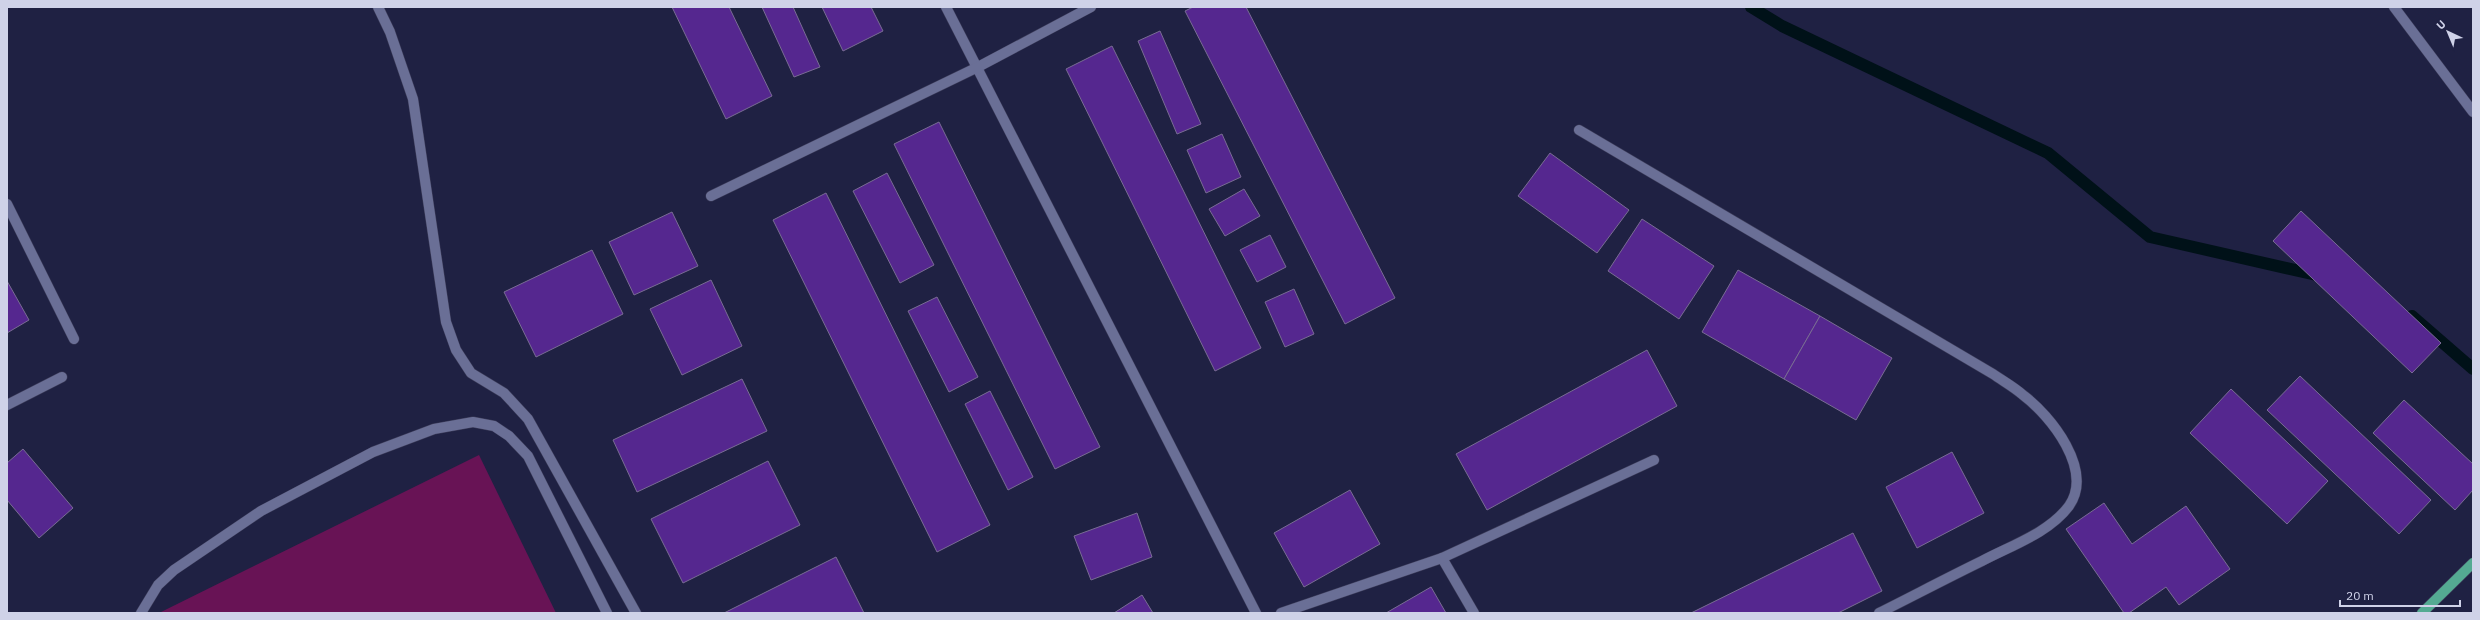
<svg xmlns="http://www.w3.org/2000/svg" width="2480" height="620" font-family="'IBM Plex Sans',sans-serif">
<style>
.green{fill:#681355}
.lines{fill:none;stroke-linecap:round;stroke-linejoin:round}
.stream{stroke:#001118;stroke-width:12}
.building{fill:#55278f;stroke:#796c94}
.service-casing{stroke:#3d3d5a;stroke-width:11}
.minor-casing{stroke:#3d3d5a;stroke-width:11}
.primary-casing{stroke:#3d3d5a;stroke-width:11}
.service{stroke:#6a6f96;stroke-width:10}
.minor{stroke:#6a6f96;stroke-width:10}
.primary{stroke:#54aa92;stroke-width:10}
</style>
<rect width="100%" height="100%" fill="#1f2143"/>
<path class="green" d="M 479,455 L 556,613 L 159,613 Z"/>
<g class="lines">
<g class="stream">
<path d="M 1751,7 L 1782,26 L 2048,153 L 2150,237 L 2321,276"/>
<path d="M 2412,316 L 2473,369"/>
</g>
</g>
<g class="building">
<path d="M 672,7 L 729,7 L 772,96 L 726,119 Z"/>
<path d="M 762,7 L 793,7 L 820,67 L 794,77 Z"/>
<path d="M 822,7 L 871,7 L 883,31 L 843,51 Z"/>
<path d="M 1193,7 L 1246,7 L 1395,298 L 1345,324 L 1185,11 Z"/>
<path d="M 1160,31 L 1201,124 L 1177,134 L 1138,41 Z"/>
<path d="M 1112,46 L 1261,348 L 1215,371 L 1066,69 Z"/>
<path d="M 939,122 L 1100,447 L 1055,469 L 894,144 Z"/>
<path d="M 1222,134 L 1241,177 L 1206,193 L 1187,150 Z"/>
<path d="M 1550,153 L 1629,210 L 1597,253 L 1518,196 Z"/>
<path d="M 887,173 L 934,265 L 900,283 L 853,191 Z"/>
<path d="M 1244,189 L 1260,216 L 1225,236 L 1209,209 Z"/>
<path d="M 826,193 L 990,525 L 937,552 L 773,220 Z"/>
<path d="M 2301,211 L 2441,343 L 2412,373 L 2273,241 Z"/>
<path d="M 672,212 L 698,266 L 634,295 L 609,242 Z"/>
<path d="M 1642,219 L 1714,266 L 1679,319 L 1608,271 Z"/>
<path d="M 1270,235 L 1286,267 L 1257,282 L 1240,250 Z"/>
<path d="M 592,250 L 623,314 L 536,357 L 504,292 Z"/>
<path d="M 1738,270 L 1820,316 L 1784,379 L 1702,332 Z"/>
<path d="M 711,280 L 742,346 L 682,375 L 650,309 Z"/>
<path d="M 7,281 L 29,320 L 7,333 Z"/>
<path d="M 1294,289 L 1314,334 L 1285,347 L 1265,302 Z"/>
<path d="M 937,297 L 978,377 L 949,392 L 908,311 Z"/>
<path d="M 1820,316 L 1892,358 L 1856,420 L 1784,379 Z"/>
<path d="M 1647,350 L 1677,406 L 1487,510 L 1456,454 Z"/>
<path d="M 2300,376 L 2431,500 L 2399,534 L 2267,410 Z"/>
<path d="M 742,379 L 767,431 L 637,492 L 613,440 Z"/>
<path d="M 2231,389 L 2328,481 L 2287,524 L 2190,433 Z"/>
<path d="M 990,391 L 1033,477 L 1008,490 L 965,404 Z"/>
<path d="M 2404,400 L 2473,464 L 2473,490 L 2455,510 L 2373,433 Z"/>
<path d="M 23,449 L 73,508 L 39,538 L 7,500 L 7,463 Z"/>
<path d="M 1952,452 L 1984,513 L 1917,548 L 1886,487 Z"/>
<path d="M 768,461 L 800,525 L 683,583 L 651,519 Z"/>
<path d="M 1350,490 L 1380,544 L 1304,587 L 1274,533 Z"/>
<path d="M 2104,503 L 2132,544 L 2186,506 L 2230,569 L 2179,605 L 2166,587 L 2129,613 L 2124,613 L 2066,529 Z"/>
<path d="M 1137,513 L 1152,557 L 1091,580 L 1074,536 Z"/>
<path d="M 1853,533 L 1882,591 L 1838,613 L 1691,613 Z"/>
<path d="M 836,557 L 864,613 L 724,613 Z"/>
<path d="M 1431,587 L 1446,613 L 1386,613 Z"/>
<path d="M 1142,595 L 1153,613 L 1114,613 Z"/>
</g>
<g class="lines">
<g class="service-casing">
<g id="service">
<path d="M 378,7 L 390,32 L 413,99 L 446,322 L 456,350 L 471,373 L 504,393 L 528,419 L 636,613"/>
<path d="M 946,7 L 1256,613"/>
<path d="M 2394,7 L 2473,112"/>
<path d="M 1579,130 L 1993,374 C 2003,381 2014,387 2023,395 C 2051,416 2094,470 2069,506 C 2049,533 2010,546 1982,561 C 1947,578 1913,596 1879,613"/>
<path d="M 711,196 L 978,67 L 1091,7"/>
<path d="M 7,204 L 74,339"/>
<path d="M 1442,558 L 1474,613"/>
<path d="M 141,613 L 158,585 L 174,570 L 261,511 L 373,452 L 434,429 L 473,422 L 494,426 L 509,436 L 528,456 L 607,613"/>
<path d="M 1281,613 L 1442,558 L 1654,460"/>
</g>
</g>
<g class="minor-casing">
<path id="minor" d="M 7,405 L 62,377"/>
</g>
<g class="primary-casing">
<path id="primary" d="M 2422,613 L 2473,563"/>
</g>
<use href="#service" class="service"/>
<use href="#minor" class="minor"/>
<use href="#primary" class="primary"/>
</g>
<rect width="2480" height="620" fill="none" stroke="#cfd2e8" stroke-width="16"/>
<g transform="translate(2448 32) rotate(316)" stroke="#1f2143" stroke-width="3" paint-order="stroke">
<path d="M0-3L7 15L0 10L-7 15Z" fill="#cfd2e8"/>
<text y="-6" font-size="11" font-weight="bold" text-anchor="middle" fill="#cfd2e8">U</text>
</g>
<path d="M2340 600v6h120v-6" fill="none" stroke="#cfd2e8" stroke-width="2"/>
<text x="2346" y="600" font-size="12" fill="#cfd2e8" stroke="#1f2143" stroke-width="3" paint-order="stroke">20 m</text>
</svg>
